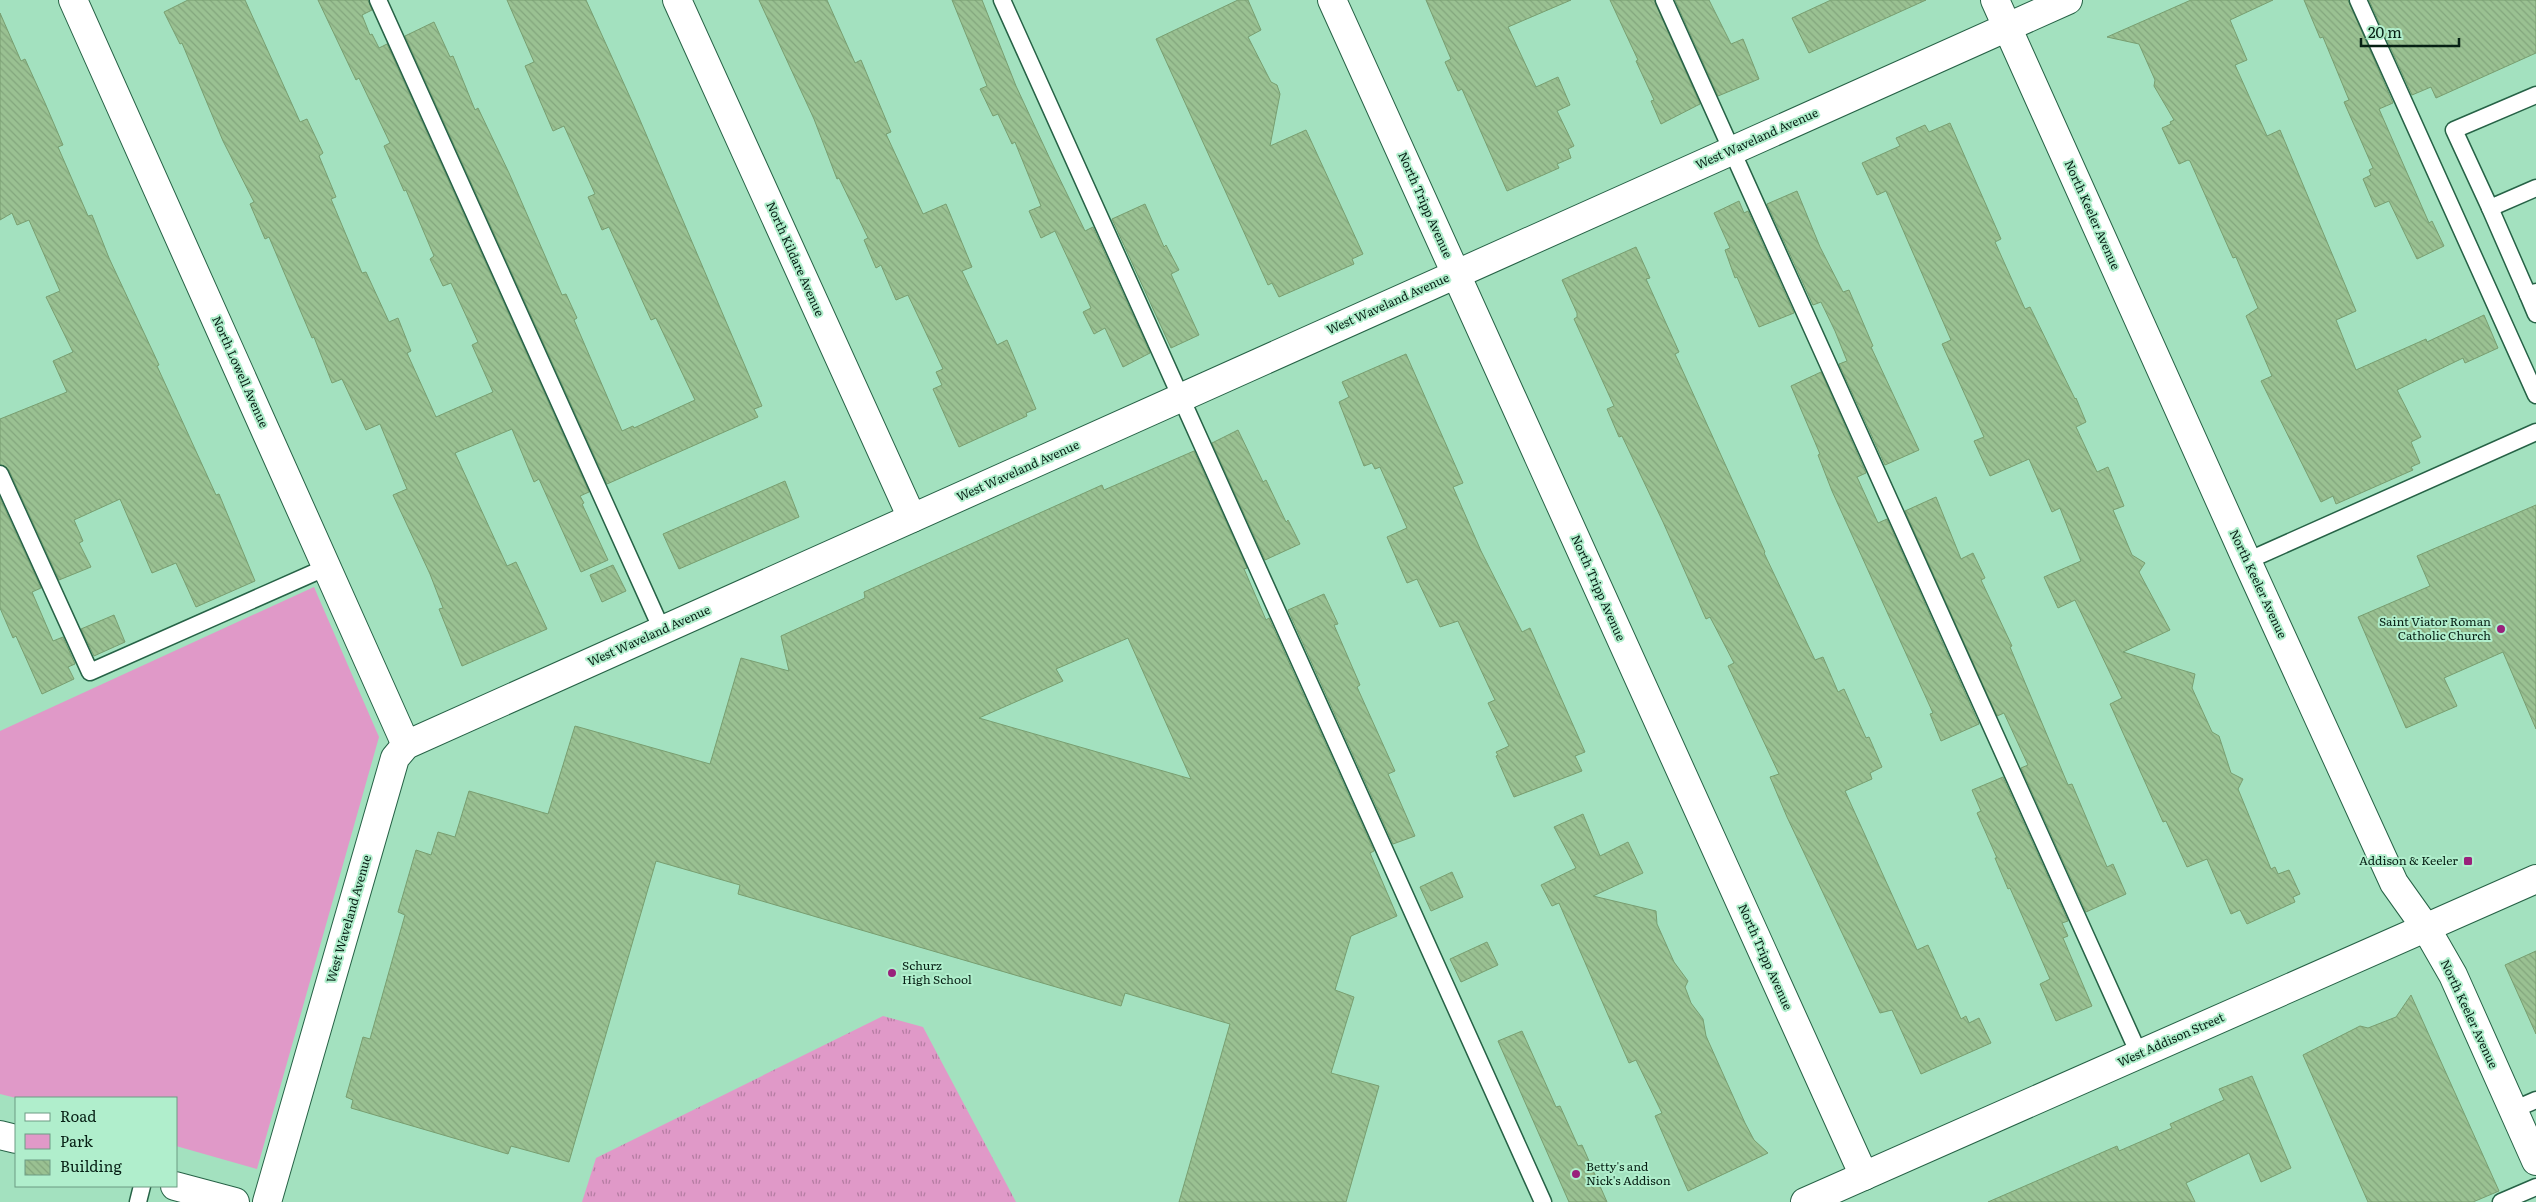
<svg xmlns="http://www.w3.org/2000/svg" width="2536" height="1202" font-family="Literata,serif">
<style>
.grass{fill:url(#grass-tufts)}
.park{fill:#e099c8}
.building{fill:url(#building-back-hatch);stroke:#789e70;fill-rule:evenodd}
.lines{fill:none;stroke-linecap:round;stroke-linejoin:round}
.service-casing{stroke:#266246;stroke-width:19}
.minor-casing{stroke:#266246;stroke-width:30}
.tertiary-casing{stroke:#266246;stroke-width:30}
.secondary-casing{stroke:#266246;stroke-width:30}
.service{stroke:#fff;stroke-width:16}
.minor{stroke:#fff;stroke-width:28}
.tertiary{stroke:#fff;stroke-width:28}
.secondary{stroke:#fff;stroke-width:28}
.poi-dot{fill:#99217b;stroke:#b0eecc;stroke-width:2}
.labels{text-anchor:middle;stroke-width:4;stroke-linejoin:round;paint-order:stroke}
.street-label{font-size:12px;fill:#072015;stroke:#b0eecc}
.poi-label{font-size:12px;fill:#072015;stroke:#b0eecc;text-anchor:end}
</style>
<defs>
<pattern id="grass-tufts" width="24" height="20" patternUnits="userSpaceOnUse" patternTransform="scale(1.25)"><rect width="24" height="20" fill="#e099c8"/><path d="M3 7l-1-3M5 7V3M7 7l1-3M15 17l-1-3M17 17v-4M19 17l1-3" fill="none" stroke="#b47ca1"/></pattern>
<pattern id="building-back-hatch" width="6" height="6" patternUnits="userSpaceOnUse" patternTransform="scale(1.25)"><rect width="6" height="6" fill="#9ac192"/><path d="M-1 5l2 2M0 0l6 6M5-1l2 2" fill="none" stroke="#83a67d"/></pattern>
</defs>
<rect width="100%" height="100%" fill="#a3e1bf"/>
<path class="grass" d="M 883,1016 L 923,1027 L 1016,1202 L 582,1202 L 596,1158 Z"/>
<path class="park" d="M 314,587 L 379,737 L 257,1169 L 176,1146 L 176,1098 L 16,1098 L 0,1094 L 0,731 Z"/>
<g class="building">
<path d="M 188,0 L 245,0 L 300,122 L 307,119 L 323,153 L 319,156 L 336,197 L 331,199 L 362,273 L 366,272 L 389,322 L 398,318 L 411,351 L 407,353 L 436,417 L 493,392 L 472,345 L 478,342 L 451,283 L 443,286 L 430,259 L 434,256 L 406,190 L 404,191 L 384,146 L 390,143 L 359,78 L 356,80 L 318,0 L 368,0 L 372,10 L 362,15 L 370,35 L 372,34 L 379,48 L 387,44 L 589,492 L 580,496 L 584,503 L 582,504 L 608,560 L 581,572 L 539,479 L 534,482 L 512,429 L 455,453 L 507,566 L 516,562 L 547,629 L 462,666 L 439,609 L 443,608 L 430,574 L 393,495 L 407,489 L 380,424 L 366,430 L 342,379 L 332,383 L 314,337 L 312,338 L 269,237 L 265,239 L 250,204 L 254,202 L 223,141 L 182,43 L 180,44 L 164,12 Z"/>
<path d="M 507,0 L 586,0 L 634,106 L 762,406 L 754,409 L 758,417 L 607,484 L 405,36 L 434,22 L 450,57 L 453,56 L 475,110 L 478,108 L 509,173 L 562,295 L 566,294 L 577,318 L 574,320 L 622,431 L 633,426 L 634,428 L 695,400 L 656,318 L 651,320 L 609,227 L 602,230 L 588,197 L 595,194 L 564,126 L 553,131 L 525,66 L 534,62 Z"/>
<path d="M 759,0 L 827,0 L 855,63 L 861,60 L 891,132 L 886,134 L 923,214 L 946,204 L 972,267 L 962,271 L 997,345 L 1007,340 L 1036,409 L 1026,413 L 1027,416 L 959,447 L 933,389 L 942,385 L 936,372 L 943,369 L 908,295 L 896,300 L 881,265 L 876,268 L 864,240 L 868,238 L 839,178 L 837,179 L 814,119 Z"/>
<path d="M 952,0 L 982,0 L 1016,86 L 1050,159 L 1085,231 L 1093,227 L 1150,353 L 1123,367 L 1105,328 L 1094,334 L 1083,312 L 1091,308 L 1055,231 L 1041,238 L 1029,211 L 1041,206 L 1015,142 L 1012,144 L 998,114 L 993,116 L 980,89 L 987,86 Z"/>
<path d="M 1238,0 L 1248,0 L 1261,30 L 1248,37 L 1271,82 L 1277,85 L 1280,94 L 1270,146 L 1306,130 L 1363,254 L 1352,259 L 1354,264 L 1279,297 L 1272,283 L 1268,285 L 1156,39 Z"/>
<path d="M 1426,0 L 1571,0 L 1508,27 L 1536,87 L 1558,77 L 1570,105 L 1557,111 L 1574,146 L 1568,149 L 1571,158 L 1557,164 L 1559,168 L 1507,191 L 1462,89 L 1458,91 L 1445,62 L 1451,59 Z"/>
<path d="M 1610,0 L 1654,0 L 1700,104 L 1661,124 L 1651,101 L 1654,100 L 1636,61 L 1638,60 Z"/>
<path d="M 1675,0 L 1709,0 L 1731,44 L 1743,39 L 1759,79 L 1718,96 Z"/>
<path d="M 1831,0 L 1926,0 L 1809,53 L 1792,18 Z"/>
<path d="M 2191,0 L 2273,0 L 2230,20 L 2247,60 L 2235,65 L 2267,136 L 2280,130 L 2356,311 L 2336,320 L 2356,370 L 2426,339 L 2427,342 L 2484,315 L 2498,348 L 2465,363 L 2463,358 L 2397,390 L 2421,437 L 2411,442 L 2420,463 L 2411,467 L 2413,470 L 2336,504 L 2333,496 L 2321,502 L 2261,381 L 2272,376 L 2246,316 L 2258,308 L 2236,257 L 2233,258 L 2190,161 L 2188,160 L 2179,164 L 2162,128 L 2171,124 L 2170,122 L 2174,120 L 2154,86 L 2155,80 L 2139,44 L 2107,37 Z"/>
<path d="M 2304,0 L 2348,0 L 2393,103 L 2379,109 L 2429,223 L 2432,221 L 2444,246 L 2417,259 L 2389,201 L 2375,207 L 2363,179 L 2371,175 L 2369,170 L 2373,168 L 2344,102 L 2349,100 L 2323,37 L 2320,38 Z"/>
<path d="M 2369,0 L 2536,0 L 2536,53 L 2436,98 L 2431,87 L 2412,95 Z"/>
<path d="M 0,13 L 21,61 L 25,59 L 45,103 L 63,145 L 58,147 L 88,216 L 92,215 L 109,258 L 159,365 L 157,366 L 216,495 L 219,494 L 255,581 L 196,607 L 176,563 L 152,573 L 120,499 L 74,520 L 83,541 L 79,543 L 91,567 L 59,580 L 9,470 L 0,464 L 0,419 L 67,392 L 53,361 L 73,352 L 46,297 L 60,291 L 29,220 L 17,225 L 12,213 L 0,220 Z"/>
<path d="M 1950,123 L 2001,239 L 1995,242 L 2025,309 L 2030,307 L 2075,399 L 2076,398 L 2086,422 L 2076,427 L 2097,472 L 2108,467 L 2124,506 L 2113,510 L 2132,555 L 2145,563 L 2139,572 L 2170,630 L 2123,652 L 2195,674 L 2192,688 L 2212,732 L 2219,736 L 2231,773 L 2243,779 L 2238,789 L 2271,869 L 2275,867 L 2278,874 L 2289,870 L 2300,894 L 2293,897 L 2295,902 L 2247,924 L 2240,910 L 2231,914 L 2207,859 L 2187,867 L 2166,821 L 2163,822 L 2110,704 L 2122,698 L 2075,600 L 2058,608 L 2044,577 L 2081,561 L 2060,508 L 2052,512 L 2029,459 L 1990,476 L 1974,441 L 1984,437 L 1942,344 L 1951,340 L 1886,191 L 1877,195 L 1862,163 L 1900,146 L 1896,138 L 1925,125 L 1929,132 Z"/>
<path d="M 1797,191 L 1820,247 L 1843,292 L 1849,290 L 1873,346 L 1871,347 L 1919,450 L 1885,465 L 1839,364 L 1847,361 L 1835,331 L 1821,302 L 1813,305 L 1767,204 Z"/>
<path d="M 1739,201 L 1744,213 L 1748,211 L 1794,313 L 1759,327 L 1737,277 L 1735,278 L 1725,250 L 1730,248 L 1714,213 Z"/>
<path d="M 1145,204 L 1164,247 L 1166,245 L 1179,270 L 1171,274 L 1199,335 L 1171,348 L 1112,219 Z"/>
<path d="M 1636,247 L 1650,278 L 1646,279 L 1679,352 L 1675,354 L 1765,552 L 1764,553 L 1815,660 L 1823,657 L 1838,692 L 1844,689 L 1866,738 L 1869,737 L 1882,767 L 1870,773 L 1872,779 L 1845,791 L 1917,950 L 1928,945 L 1961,1019 L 1966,1016 L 1969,1023 L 1979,1018 L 1991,1043 L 1921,1074 L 1892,1010 L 1880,1013 L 1787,817 L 1770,777 L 1779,774 L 1728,666 L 1734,663 L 1710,617 L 1706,619 L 1663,522 L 1622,436 L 1619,437 L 1607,409 L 1614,406 L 1574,319 L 1577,317 L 1577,313 L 1562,280 Z"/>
<path d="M 1406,354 L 1463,483 L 1453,487 L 1481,551 L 1522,632 L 1530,628 L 1585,752 L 1575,756 L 1582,771 L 1514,797 L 1496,756 L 1498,755 L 1496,752 L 1509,746 L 1488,703 L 1495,700 L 1458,621 L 1440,627 L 1417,579 L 1407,583 L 1387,537 L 1407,528 L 1380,467 L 1375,469 L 1372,463 L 1364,466 L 1339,402 L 1349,397 L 1342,382 Z"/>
<path d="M 1821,372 L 1866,473 L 1857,477 L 1878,523 L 1887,519 L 1979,724 L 1941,741 L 1930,714 L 1933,713 L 1832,491 L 1818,455 L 1820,454 L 1791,386 Z"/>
<path d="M 1238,430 L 1263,482 L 1266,480 L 1286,522 L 1288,520 L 1300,544 L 1265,560 L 1212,443 Z"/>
<path d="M 1194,451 L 1247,568 L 1244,569 L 1266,620 L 1269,618 L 1374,851 L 1370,853 L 1397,916 L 1351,936 L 1335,990 L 1354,997 L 1331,1073 L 1379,1086 L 1346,1202 L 1179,1202 L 1230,1024 L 1125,993 L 1121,1006 L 738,894 L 740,885 L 656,861 L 569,1162 L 511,1146 L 508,1154 L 351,1108 L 353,1100 L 346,1097 L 363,1037 L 370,1039 L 405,915 L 398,912 L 416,850 L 431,855 L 438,832 L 455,837 L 469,791 L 548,814 L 575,726 L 710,764 L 741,658 L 789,671 L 781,636 L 865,598 L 864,592 L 1102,485 L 1104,490 ZM 1128,638 L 1191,779 L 979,718 L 1063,681 L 1056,669 Z"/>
<path d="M 785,481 L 799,517 L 679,569 L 663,534 Z"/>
<path d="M 1936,497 L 1961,559 L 1973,553 L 1985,578 L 1981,580 L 2012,646 L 2010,647 L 2068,785 L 2072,784 L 2107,867 L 2113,864 L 2126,894 L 2086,912 L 2021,768 L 2028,765 L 2004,713 L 1997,716 L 1905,511 Z"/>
<path d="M 0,498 L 41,588 L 32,592 L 53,641 L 63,637 L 75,664 L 68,667 L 74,679 L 42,694 L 16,636 L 13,638 L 0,608 Z"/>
<path d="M 2536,505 L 2536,729 L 2503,652 L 2444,678 L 2457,706 L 2406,728 L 2358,617 L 2430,586 L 2417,556 Z"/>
<path d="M 613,565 L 626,591 L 602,602 L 590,575 Z"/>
<path d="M 1324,594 L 1338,624 L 1334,625 L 1360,685 L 1357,687 L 1395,771 L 1388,774 L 1415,836 L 1393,844 L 1288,610 Z"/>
<path d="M 114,615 L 125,642 L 94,656 L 81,629 Z"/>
<path d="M 2003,777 L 2068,921 L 2062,923 L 2068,936 L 2063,938 L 2092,1006 L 2056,1021 L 2040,984 L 2050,979 L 2010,888 L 2008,889 L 1995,858 L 1997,858 L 1977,813 L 1981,811 L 1972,790 Z"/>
<path d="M 1583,814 L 1600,856 L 1628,842 L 1643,873 L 1593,896 L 1656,911 L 1657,924 L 1674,962 L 1688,981 L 1685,987 L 1691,1003 L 1703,1019 L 1706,1036 L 1745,1123 L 1754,1140 L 1768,1153 L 1688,1191 L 1655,1116 L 1662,1113 L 1636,1060 L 1629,1063 L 1559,903 L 1552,906 L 1541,885 L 1576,868 L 1554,827 Z"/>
<path d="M 1452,872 L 1463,897 L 1431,911 L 1420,887 Z"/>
<path d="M 1487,942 L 1498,965 L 1461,982 L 1450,959 Z"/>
<path d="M 2536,951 L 2536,1034 L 2505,965 Z"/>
<path d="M 2411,995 L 2499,1191 L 2473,1202 L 2368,1202 L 2303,1055 L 2360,1026 L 2368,1028 L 2396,1017 Z"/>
<path d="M 1522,1031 L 1556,1107 L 1560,1106 L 1578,1146 L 1582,1145 L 1607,1202 L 1569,1202 L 1498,1041 Z"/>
<path d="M 2252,1076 L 2291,1168 L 2261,1182 L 2249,1153 L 2186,1183 L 2195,1202 L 1988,1202 L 2117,1146 L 2119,1151 L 2172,1128 L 2170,1124 L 2224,1100 L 2219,1089 Z"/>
</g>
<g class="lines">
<g class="service-casing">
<g id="service">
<path d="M 378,0 L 662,630"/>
<path d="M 1002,0 L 1543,1202"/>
<path d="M 1664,0 L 2139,1054"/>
<path d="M 2358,0 L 2536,395"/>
<path d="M 2536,95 L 2454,130 L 2490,208 L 2536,188"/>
<path d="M 2490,208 L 2528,295 L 2536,292"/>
<path d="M 2528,295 L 2536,314"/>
<path d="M 0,474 L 90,672 L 327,567"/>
<path d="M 2247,561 L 2536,432"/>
<path d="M 2513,1110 L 2536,1100"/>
<path d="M 138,1202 L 142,1186"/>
<path d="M 2501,1202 L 2536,1187"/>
</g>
</g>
<g class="minor-casing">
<g id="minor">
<path d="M 73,0 L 406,745"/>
<path d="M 677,0 L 912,518"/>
<path d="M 1332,0 L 1864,1176"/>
<path d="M 267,1202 L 395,758 L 406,745 L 2068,0"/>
</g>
</g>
<g class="tertiary-casing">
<g id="tertiary">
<path d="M 1995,0 L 2247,561 L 2394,883 L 2426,928 L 2453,975 L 2536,1161"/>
<path d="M 1805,1202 L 2536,879"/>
</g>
</g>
<g class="secondary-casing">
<g id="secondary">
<path d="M 0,1135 L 16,1139"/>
<path d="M 175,1186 L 235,1202"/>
</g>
</g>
<use href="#service" class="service"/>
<use href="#minor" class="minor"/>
<use href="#tertiary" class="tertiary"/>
<use href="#secondary" class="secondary"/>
</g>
<g class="poi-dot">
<circle cx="2501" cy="629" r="5"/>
<rect x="2463" y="856" width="10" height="10" rx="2.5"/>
<circle cx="892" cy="973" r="5"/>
<circle cx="1576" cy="1174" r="5"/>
</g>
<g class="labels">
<g class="street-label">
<text transform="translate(1757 139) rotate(-24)" y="4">West Waveland Avenue</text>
<text transform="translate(1425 205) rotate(66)" y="4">North Tripp Avenue</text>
<text transform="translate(2092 215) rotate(66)" y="4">North Keeler Avenue</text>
<text transform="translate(795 259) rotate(66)" y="4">North Kildare Avenue</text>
<text transform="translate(1388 304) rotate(-24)" y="4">West Waveland Avenue</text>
<text transform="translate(240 372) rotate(66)" y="4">North Lowell Avenue</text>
<text transform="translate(1018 471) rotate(-24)" y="4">West Waveland Avenue</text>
<text transform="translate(2258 584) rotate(65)" y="4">North Keeler Avenue</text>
<text transform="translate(1598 588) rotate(66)" y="4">North Tripp Avenue</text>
<text transform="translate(649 636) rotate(-24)" y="4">West Waveland Avenue</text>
<text transform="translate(349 919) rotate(-74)" y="4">West Waveland Avenue</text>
<text transform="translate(1765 957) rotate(66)" y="4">North Tripp Avenue</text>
<text transform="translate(2469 1014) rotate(65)" y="4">North Keeler Avenue</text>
<text transform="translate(2171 1040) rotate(-24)" y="4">West Addison Street</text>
</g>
<g class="poi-label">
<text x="2491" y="626">Saint Viator Roman<tspan x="2491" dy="14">Catholic Church</tspan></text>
<text x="2458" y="865">Addison &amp; Keeler</text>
<text x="902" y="970" text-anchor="start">Schurz<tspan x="902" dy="14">High School</tspan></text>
<text x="1586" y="1171" text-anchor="start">Betty's and<tspan x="1586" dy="14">Nick's Addison</tspan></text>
</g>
</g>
<rect x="15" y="1097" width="162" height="90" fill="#b0eecc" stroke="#6c9c83"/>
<rect x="25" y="1113" width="25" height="8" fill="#ffffff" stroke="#6c9c83"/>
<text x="60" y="1122" font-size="15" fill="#072015">Road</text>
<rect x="25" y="1134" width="25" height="15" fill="#e099c8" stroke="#6c9c83"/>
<text x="60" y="1147" font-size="15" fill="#072015">Park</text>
<rect x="25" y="1160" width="25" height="15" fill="url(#building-back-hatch)" stroke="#6c9c83"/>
<text x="60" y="1172" font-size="15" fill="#072015">Building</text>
<path d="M2361 38v8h98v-8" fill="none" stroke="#072015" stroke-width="2.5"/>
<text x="2368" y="38" font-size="15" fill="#072015" stroke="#b0eecc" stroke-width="4" paint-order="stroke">20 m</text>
</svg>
